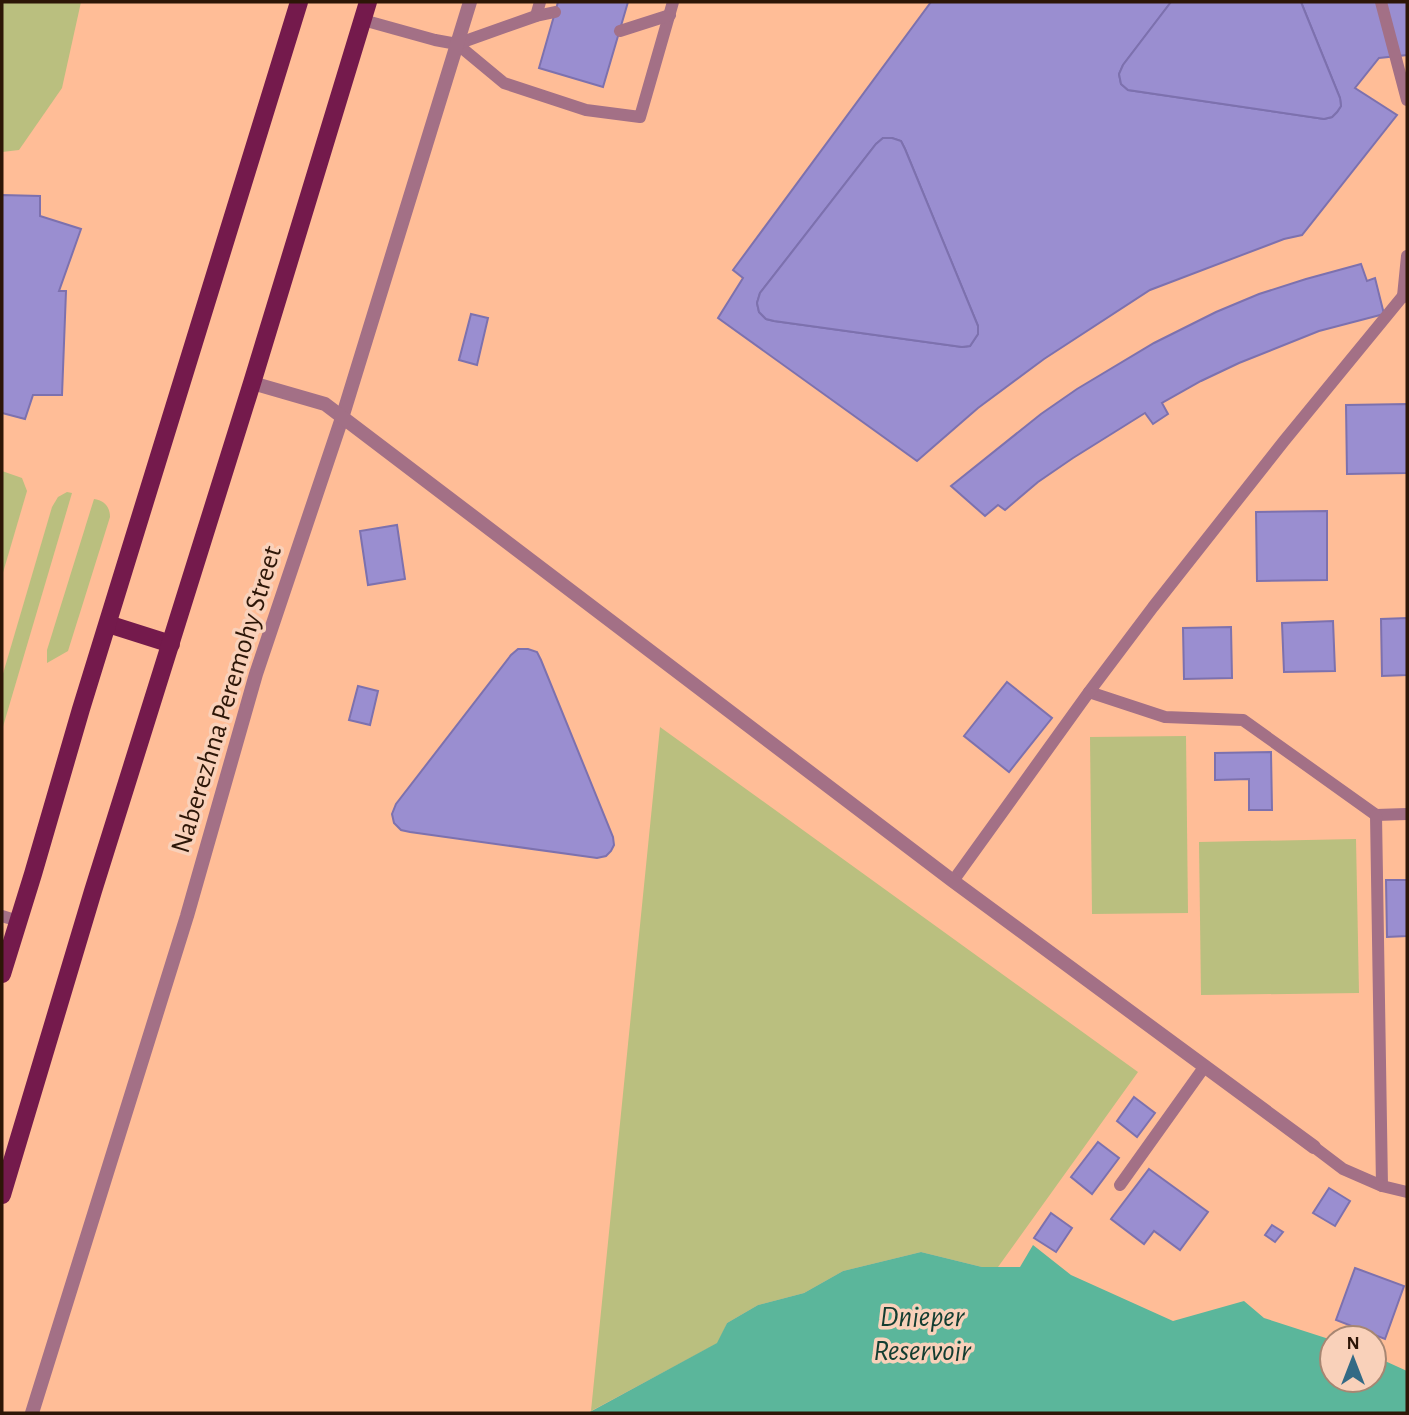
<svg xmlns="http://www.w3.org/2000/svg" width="1409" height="1415" font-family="'Alegreya Sans',sans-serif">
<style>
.green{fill:#babf7f}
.water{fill:#5bb69b}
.building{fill:#9a8ed0;stroke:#7d71ae;stroke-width:2;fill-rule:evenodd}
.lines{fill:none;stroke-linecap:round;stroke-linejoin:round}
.service{stroke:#a37086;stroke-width:12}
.pedestrian{stroke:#a37086;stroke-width:14}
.minor{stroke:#a37086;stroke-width:14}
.primary{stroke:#741a4c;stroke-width:18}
.labels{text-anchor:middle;stroke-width:7;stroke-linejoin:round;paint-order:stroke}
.street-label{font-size:28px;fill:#2d1607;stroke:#f9d1ba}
.water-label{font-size:30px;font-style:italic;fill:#133d31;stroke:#f9d1ba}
</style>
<rect width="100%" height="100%" fill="#ffbd97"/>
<g class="green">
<path d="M 2,2 L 81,2 L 62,88 L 19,150 L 2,152 Z"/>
<path d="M 2,471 L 22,478 L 27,491 L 2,576 Z"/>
<path d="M 67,492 L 72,493 L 2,730 L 2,677 L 52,507 L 58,497 Z"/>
<path d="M 94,499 C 104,500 110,507 110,517 L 68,651 L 47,663 L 47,650 Z"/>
<path d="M 660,727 L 1138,1072 L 998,1267 L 982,1267 L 921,1252 L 843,1271 L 804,1293 L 758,1305 L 727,1323 L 718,1343 L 591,1411 Z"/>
<path d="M 1186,736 L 1188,913 L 1092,914 L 1090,737 Z"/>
<path d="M 1356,839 L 1359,993 L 1201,995 L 1199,842 Z"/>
</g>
<path class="water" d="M 1033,1245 L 1071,1275 L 1173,1321 L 1244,1301 L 1264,1318 L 1332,1340 L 1332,1380 L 1374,1380 L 1374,1356 L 1407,1371 L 1407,1413 L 588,1413 L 717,1343 L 727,1323 L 758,1305 L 804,1293 L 843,1271 L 921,1252 L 982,1267 L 1020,1267 Z"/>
<g class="building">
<path d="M 558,2 L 628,2 L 603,87 L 539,68 Z"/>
<path d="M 931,2 L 1171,2 L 1123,65 L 1119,74 L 1121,84 L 1128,90 L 1324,119 L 1332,117 L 1337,112 L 1341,106 L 1340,98 L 1301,2 L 1407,2 L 1407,55 L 1379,58 L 1355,88 L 1397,115 L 1302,235 L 1284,239 L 1150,290 L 1044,359 L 978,408 L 917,461 L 718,318 L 743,278 L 733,270 ZM 883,138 L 892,138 L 901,141 L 905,149 L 978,326 L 978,334 L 970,346 L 962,347 L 774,321 L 766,319 L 759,312 L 757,303 L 760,293 L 876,144 Z"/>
<path d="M 1171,2 L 1301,2 L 1340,98 L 1341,106 L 1337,112 L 1332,117 L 1324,119 L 1128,90 L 1121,84 L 1119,74 L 1123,65 Z"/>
<path d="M 883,138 L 892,138 L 901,141 L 905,149 L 978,326 L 978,334 L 970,346 L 962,347 L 774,321 L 766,319 L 759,312 L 757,303 L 760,293 L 876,144 Z"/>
<path d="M 2,195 L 40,196 L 40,216 L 81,229 L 59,291 L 66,291 L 62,395 L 33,395 L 25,419 L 2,413 Z"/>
<path d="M 1361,264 L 1367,281 L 1375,278 L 1384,314 L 1319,331 L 1239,363 L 1201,381 L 1162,403 L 1168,414 L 1153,424 L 1145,413 L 1073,458 L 1038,482 L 1005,510 L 998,505 L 985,516 L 951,486 L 1041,414 L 1077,389 L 1154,343 L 1216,312 L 1259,294 L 1306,279 Z"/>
<path d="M 471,314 L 488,318 L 477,365 L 459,360 Z"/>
<path d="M 1407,404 L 1407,473 L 1347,474 L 1346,405 Z"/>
<path d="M 1327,511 L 1327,580 L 1257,581 L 1256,512 Z"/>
<path d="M 397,525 L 405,579 L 368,585 L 360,531 Z"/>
<path d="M 1407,618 L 1407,675 L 1382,676 L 1381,619 Z"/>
<path d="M 1333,621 L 1335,671 L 1284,672 L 1282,623 Z"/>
<path d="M 1231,627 L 1232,678 L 1184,679 L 1183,628 Z"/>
<path d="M 518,649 L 528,649 L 537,652 L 541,660 L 613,837 L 614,845 L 611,851 L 606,856 L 597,858 L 410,832 L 401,830 L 394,823 L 392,814 L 396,804 L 511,655 Z"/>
<path d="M 1007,682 L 1052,718 L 1009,772 L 964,736 Z"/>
<path d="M 358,686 L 378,691 L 370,725 L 349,720 Z"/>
<path d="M 1271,752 L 1272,810 L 1249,810 L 1249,779 L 1215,780 L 1215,753 Z"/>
<path d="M 1386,880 L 1407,880 L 1407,936 L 1387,937 Z"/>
<path d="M 1134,1097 L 1155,1113 L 1137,1137 L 1117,1121 Z"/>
<path d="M 1098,1142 L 1119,1158 L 1092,1194 L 1071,1177 Z"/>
<path d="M 1149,1169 L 1208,1212 L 1180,1250 L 1154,1231 L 1144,1244 L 1111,1219 Z"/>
<path d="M 1329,1188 L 1350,1201 L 1335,1226 L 1313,1213 Z"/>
<path d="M 1051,1213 L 1072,1228 L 1056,1252 L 1034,1238 Z"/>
<path d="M 1272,1225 L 1283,1232 L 1275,1242 L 1265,1235 Z"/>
<path d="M 1355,1268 L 1404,1286 L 1385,1339 L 1336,1320 Z"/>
</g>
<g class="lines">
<g class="service">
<path d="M 1381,2 L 1407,100"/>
<path d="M 536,16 L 540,2"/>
<path d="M 363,20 L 435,40 L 457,44 L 504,83 L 586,110 L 640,117 L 673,2"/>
<path d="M 620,31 L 670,15"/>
<path d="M 457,44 L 536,16 L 555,12"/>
<path d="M 1404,297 L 1403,296 L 1407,256"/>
<path d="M 1089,692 L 1165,717 L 1243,720 L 1376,815 L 1407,814"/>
<path d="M 1376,815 L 1382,1186"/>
<path d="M 953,881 L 1089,692 L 1153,607 L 1284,441 L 1407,291"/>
<path d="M 2,916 L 18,921"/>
<path d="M 1314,1147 L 1343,1169 L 1382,1186 L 1407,1192"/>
<path d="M 1120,1185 L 1205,1066"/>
</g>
<path class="pedestrian" d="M 32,1413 L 187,916 L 256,674 L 342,418 L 470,2"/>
<path class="minor" d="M 252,383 L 325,404 L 953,881 L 1314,1147"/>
<g class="primary">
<path d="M 108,624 L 171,644"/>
<path d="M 2,974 L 33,874 L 81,709 L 299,2"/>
<path d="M 2,1195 L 93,891 L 252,383 L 368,2"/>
</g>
</g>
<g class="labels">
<g class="street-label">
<text transform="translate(225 699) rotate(-73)" y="10">Naberezhna Peremohy Street</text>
</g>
<g class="water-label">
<text x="922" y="1326">Dnieper<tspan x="922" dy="34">Reservoir</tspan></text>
</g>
</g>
<rect width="1409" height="1415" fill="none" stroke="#2d1607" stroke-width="7"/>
<g transform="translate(1353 1359)"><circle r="33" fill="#f9d1ba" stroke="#a78672" stroke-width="2"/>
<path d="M0-5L12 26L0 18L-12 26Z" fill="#336a85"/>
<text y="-10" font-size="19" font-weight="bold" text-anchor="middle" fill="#2d1607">N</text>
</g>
</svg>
